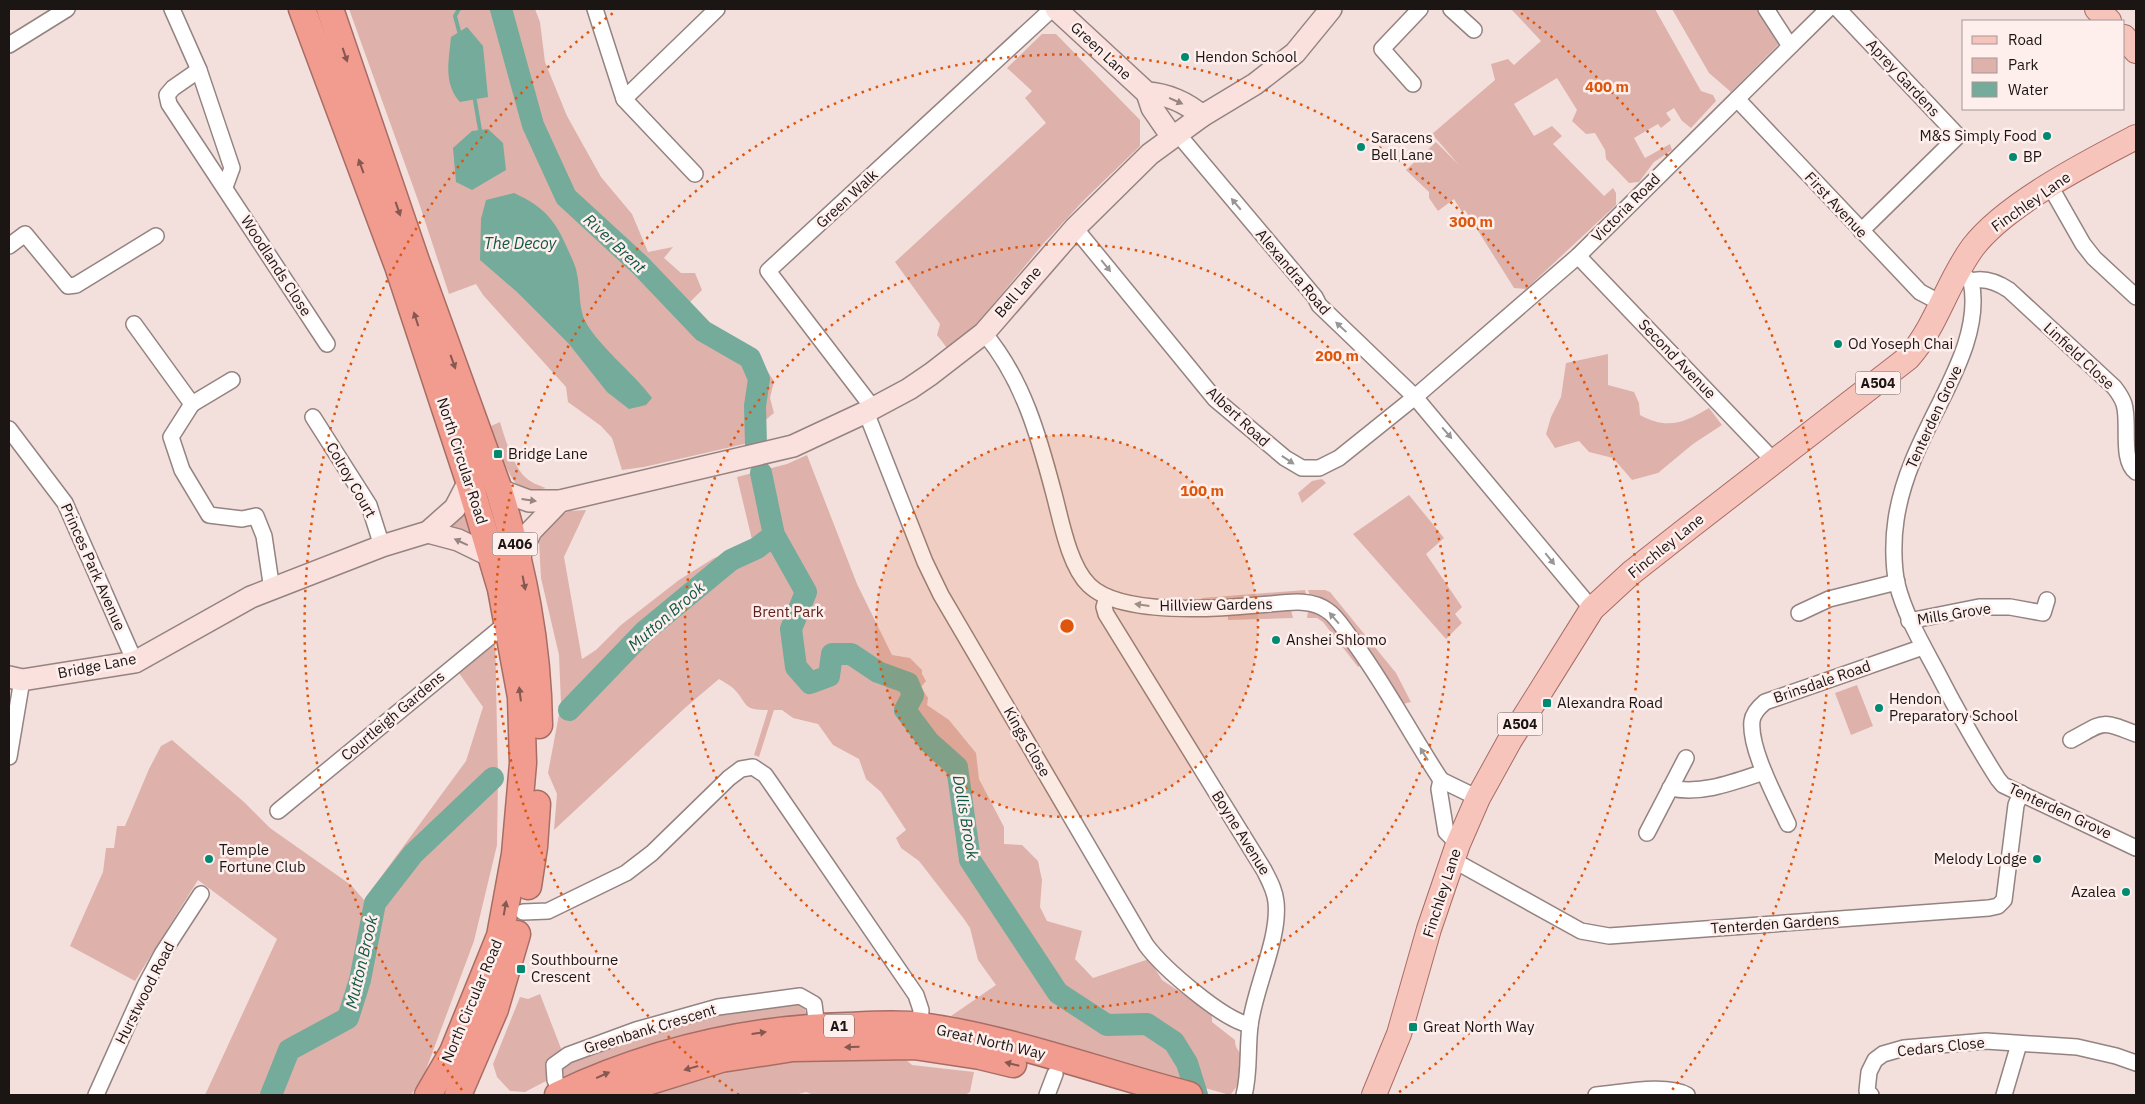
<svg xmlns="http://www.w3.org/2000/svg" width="2145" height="1104" font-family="'IBM Plex Sans',sans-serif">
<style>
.green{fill:#deb2ab}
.water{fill:#75ab9a}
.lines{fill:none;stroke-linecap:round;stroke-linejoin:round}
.stream{stroke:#75ab9a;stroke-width:4}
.river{stroke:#75ab9a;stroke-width:22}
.street-casing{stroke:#948380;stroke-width:18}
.secondary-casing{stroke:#948380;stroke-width:24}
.primary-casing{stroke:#a76d64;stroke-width:26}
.highway-casing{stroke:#a76d64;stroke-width:29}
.street{stroke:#fff;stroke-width:15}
.secondary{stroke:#fbe1dd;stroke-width:21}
.primary{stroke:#f7c4bc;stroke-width:24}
.highway{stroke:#f29c8f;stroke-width:26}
.oneway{fill:#865852}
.oneway2{fill:#968583}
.oneway3{fill:#989695}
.ring{fill:none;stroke:#de560c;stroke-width:2.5;stroke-dasharray:2.5 5}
.poi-dot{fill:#008a71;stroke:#feeeec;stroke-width:2}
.labels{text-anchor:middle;stroke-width:5;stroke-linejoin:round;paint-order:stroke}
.shield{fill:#feeeec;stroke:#5f5655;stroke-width:1}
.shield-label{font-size:14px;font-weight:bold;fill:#1b1514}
.street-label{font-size:15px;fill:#1b1514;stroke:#feeeec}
.poi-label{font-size:15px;fill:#1b1514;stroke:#feeeec;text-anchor:start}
.park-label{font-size:15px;fill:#5f211b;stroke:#feeeec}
.water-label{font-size:16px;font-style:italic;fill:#0c5747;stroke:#feeeec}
.centre{fill:#de560c;stroke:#feeeec;stroke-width:2.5}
.ring-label{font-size:15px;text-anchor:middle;font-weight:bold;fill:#de560c;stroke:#feeeec;stroke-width:5;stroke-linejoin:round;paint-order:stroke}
</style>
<rect width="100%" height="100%" fill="#f3e0dd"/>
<g class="green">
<path d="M 349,9 L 535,9 L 540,22 L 545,62 L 567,116 L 601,177 L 632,214 L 648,252 L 673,247 L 664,258 L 681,273 L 695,273 L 702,290 L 688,304 C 701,332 732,338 755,356 C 762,361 768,373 774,381 L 770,398 L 774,413 L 763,422 L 766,439 L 644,467 L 622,470 L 612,438 L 601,426 L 568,402 L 566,387 L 483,295 L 476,284 L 449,294 L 419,203 Z"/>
<path d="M 1511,9 L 1655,9 L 1701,91 L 1713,95 L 1716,101 L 1691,128 L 1682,121 L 1674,108 L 1666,113 L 1671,120 L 1661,128 L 1658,124 L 1634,138 L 1645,158 L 1670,144 L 1672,150 L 1654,162 L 1639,182 L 1629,183 L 1606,159 L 1605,150 L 1595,133 L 1586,134 L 1572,121 L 1577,110 L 1557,78 L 1514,104 L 1534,136 L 1552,126 L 1562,136 L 1553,144 L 1604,196 L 1613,188 L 1616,193 L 1616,205 L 1526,289 L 1514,288 L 1465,210 L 1462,212 L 1454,199 L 1438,211 L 1429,198 L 1429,192 L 1406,170 L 1436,142 L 1459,165 L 1432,134 L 1495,80 L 1491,64 L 1508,59 L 1514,65 L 1541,41 Z"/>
<path d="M 1672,9 L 1758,9 L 1780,43 L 1731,92 L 1709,73 Z"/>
<path d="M 1042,34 L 1056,34 L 1140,120 L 1140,146 L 1084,200 L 1044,243 L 990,308 L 976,328 L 947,348 L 937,335 L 940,324 L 895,262 L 1046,123 L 1025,98 L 1032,91 L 1007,68 Z"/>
<path d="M 1608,354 L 1608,385 L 1634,392 L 1639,403 L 1640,415 C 1667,430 1684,423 1709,408 L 1722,425 L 1693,444 L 1658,473 L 1632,480 L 1613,458 L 1589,452 L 1579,441 L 1555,448 L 1546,434 L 1551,417 L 1561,397 L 1566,363 Z"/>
<path d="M 500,422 C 504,436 514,467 525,477 C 531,483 538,485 546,488 C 538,490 531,492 523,489 C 508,483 497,441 491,426 Z"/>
<path d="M 807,455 L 857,584 L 892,655 L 910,658 L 922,670 L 922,674 L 926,681 L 921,687 L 928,698 L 927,705 L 949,720 L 976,753 L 979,779 L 1004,827 L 1004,844 L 1022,845 L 1038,861 L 1042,880 L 1040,907 L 1047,921 L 1082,931 L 1075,959 L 1093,978 L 1149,959 L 1162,980 L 1212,1013 L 1212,1022 L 1235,1040 C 1235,1050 1240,1050 1242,1058 C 1246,1072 1239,1085 1230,1095 L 991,1028 L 964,1025 L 956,1017 L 951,1016 L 996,985 L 978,960 L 970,928 L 964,919 L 919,861 L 901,848 L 896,838 L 906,830 L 881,792 L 866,779 L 859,759 L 833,745 L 818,724 L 793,718 L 782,710 L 774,710 L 759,757 L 754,755 L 768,710 C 741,710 749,704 733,688 C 729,685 724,682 719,679 L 686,707 L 554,830 L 557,794 L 548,773 L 561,704 L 559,655 L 541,578 L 539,542 L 547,527 L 560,516 L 569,511 L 586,510 L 564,557 L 582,659 L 596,650 L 621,625 L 679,580 L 714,558 L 753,544 L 737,477 L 787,464 Z"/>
<path d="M 1322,479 L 1326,483 L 1302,503 L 1298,493 L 1312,481 Z"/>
<path d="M 1409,495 L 1444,538 L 1426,554 L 1462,607 L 1455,614 L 1462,623 L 1446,639 L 1353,534 Z"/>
<path d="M 461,505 L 473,540 L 443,531 Z"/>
<path d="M 1305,590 L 1306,594 L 1199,601 L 1202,598 Z"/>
<path d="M 1308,590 L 1325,590 L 1330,592 L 1396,673 L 1411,702 L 1403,704 L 1370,653 L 1335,607 L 1328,601 L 1310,596 Z"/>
<path d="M 1291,610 L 1293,618 L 1228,620 L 1228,616 Z"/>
<path d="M 1308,611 C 1333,618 1346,645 1361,665 L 1358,667 L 1323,622 L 1317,618 L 1307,618 Z"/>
<path d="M 495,633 L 498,778 L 497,845 L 474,941 L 424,1075 L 411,1095 L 205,1095 L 277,939 L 198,880 L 135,981 L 70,946 L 103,872 L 106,848 L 114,848 L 117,826 L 125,826 L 149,769 L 161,746 L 172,740 L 244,802 L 270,828 L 351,885 L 364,900 L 466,761 L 483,707 L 454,666 Z"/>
<path d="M 1857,685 L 1873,726 L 1851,735 L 1835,693 Z"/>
<path d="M 540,994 L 562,1051 L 548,1080 L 525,1092 L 510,1091 L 497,1077 L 493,1064 L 520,997 L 528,999 Z"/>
<path d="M 791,1002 L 803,1004 L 807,1016 C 723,1023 643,1048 564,1078 L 562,1069 L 571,1058 L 639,1035 L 734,1010 Z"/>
<path d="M 903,1057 L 912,1065 L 974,1072 L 970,1092 L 965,1095 L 924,1094 L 814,1095 L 806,1092 L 795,1095 L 638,1095 L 702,1074 L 786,1060 Z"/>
</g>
<g class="water">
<path d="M 467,27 L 483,46 L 488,97 L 460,102 C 443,83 449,60 451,37 Z"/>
<path d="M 488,129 L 503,143 L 506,170 L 472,190 L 456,182 L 453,148 L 472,131 Z"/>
<path d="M 514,193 C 545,207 556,221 569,252 C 572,259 576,266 577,274 C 580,287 579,303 583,316 C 592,341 635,374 652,398 L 646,405 L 629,409 L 607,392 L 569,344 L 517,292 L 480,260 L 481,219 L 486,200 Z"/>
</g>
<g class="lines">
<g class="stream">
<path d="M 459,9 L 455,16 L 460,35"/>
<path d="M 474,95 L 480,130"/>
</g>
<g class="river">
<path d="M 501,9 L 533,125 L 566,197 L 641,266 L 703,331 L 750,358 L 759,379 L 755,406 L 756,445"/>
<path d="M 761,473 L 774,535 L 806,592 L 791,629 L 796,667 L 810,683 L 829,676 L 832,654 L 851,654 L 878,672 L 908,683 L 913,695 L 905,710 L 929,742 L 957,767 L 970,860 L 1058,993 L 1107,1025 L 1147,1024 L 1174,1042 L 1187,1063 L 1197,1095"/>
<path d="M 569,710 L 645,631 L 731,560 L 757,548 L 774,535"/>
<path d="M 271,1095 L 289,1050 L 348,1018 L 360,980 L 375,903 L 413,854 L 493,778"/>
</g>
<g class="street-casing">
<g id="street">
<path d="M 172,9 L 199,70 L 232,168 L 225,187"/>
<path d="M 595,9 L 624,99 L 695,174"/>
<path d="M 1451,9 L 1474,30"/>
<path d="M 1766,9 L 1790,46"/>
<path d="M 1838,9 L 1958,136 L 1861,231"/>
<path d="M 9,45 L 67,9"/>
<path d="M 199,70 L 173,88 L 167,95 L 169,104 L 327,344"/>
<path d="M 1413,84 L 1382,49 L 1420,9"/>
<path d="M 624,99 L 717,9"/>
<path d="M 1737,99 L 1920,292 L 1941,303"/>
<path d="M 1177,133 L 1315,297 L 1319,305 L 1415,397 L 1592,609"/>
<path d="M 2050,186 L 2083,244 L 2094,258 L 2136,297"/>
<path d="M 1075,228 L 1215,399 L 1285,458 L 1302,468 L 1319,468 L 1339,458 L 1415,397 L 1578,256 L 1828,9"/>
<path d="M 9,246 L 25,234 L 68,286 L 76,285 L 156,236"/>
<path d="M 1578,256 L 1775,462"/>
<path d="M 1958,271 L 1971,281 C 1980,323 1958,367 1940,403 C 1921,441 1902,478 1896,520 C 1893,539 1893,565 1897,584 C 1905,615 1921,642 1936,670 C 1955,707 1975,743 1998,779 L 2003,785 L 2136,848"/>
<path d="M 1971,281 C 1985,277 1997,282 2009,290 L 2114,387 C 2118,392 2122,398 2124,404 C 2130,422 2120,460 2136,472"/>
<path d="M 134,324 L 192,404 L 171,437 L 182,470 L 209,515 L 242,519 L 256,516 L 264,536 L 272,590"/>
<path d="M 984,333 C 1023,379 1039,437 1054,494 C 1061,520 1069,566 1089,585 C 1120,616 1216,609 1258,605 C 1280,604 1309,596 1328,611 C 1337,617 1343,628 1350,637 C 1384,682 1410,733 1441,780 L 1439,789 L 1446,832 L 1458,844"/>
<path d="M 192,404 L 232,380"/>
<path d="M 873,408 L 768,271 L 1052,9"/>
<path d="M 866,412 L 925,562 L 941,595 L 1146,945 C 1163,968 1223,1020 1250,1025"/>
<path d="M 313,417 L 369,505 L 382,546"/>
<path d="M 9,429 L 65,503 L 135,662"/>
<path d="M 1107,597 L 1104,607 L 1106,614 L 1264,870 C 1269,880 1275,890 1276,902 C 1280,939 1254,989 1250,1026 C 1247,1050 1250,1072 1244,1095"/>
<path d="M 1799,613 L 1829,599 L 1897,582"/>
<path d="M 1909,621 L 1979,607 L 2010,607 L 2043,613 L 2047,600"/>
<path d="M 2071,740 C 2105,722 2099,719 2136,734"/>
<path d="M 9,757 L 22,680"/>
<path d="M 1441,780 L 1478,798"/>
<path d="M 1670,788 C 1701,795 1734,782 1764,772"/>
<path d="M 278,811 L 508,622"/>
<path d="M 1788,824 C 1776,798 1749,748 1752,721 C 1753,713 1759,707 1765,702 L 1923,647"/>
<path d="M 1647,833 L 1686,758"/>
<path d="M 1453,860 L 1581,931 L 1609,936 L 1989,908 L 1998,906 L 2004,900 L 2016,805 L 2021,793"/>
<path d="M 523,912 L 548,911 L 626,873 L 652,853 L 729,778 L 741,769 L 753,767 L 765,775 L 772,785 L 916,995 L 921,1010 L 920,1026"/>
<path d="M 562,1094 L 555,1080 L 554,1065 L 568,1055 L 636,1030 L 718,1007 L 800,996 L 814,1004 L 817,1027"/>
<path d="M 96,1095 L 145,986 L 162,954 L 201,894"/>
<path d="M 1047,1095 L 1055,1074"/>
<path d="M 1596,1095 C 1620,1093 1666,1083 1687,1095"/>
<path d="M 1871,1095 L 1867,1091 L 1869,1072 L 1875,1060 L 1883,1054 L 1904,1048 L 1986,1041 L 2077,1047 L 2116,1056 L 2136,1063"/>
<path d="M 2004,1095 L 2019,1044"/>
</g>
</g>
<g class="secondary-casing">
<g id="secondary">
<path d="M 1056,9 L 1147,93 L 1152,108 L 1172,137"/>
<path d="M 1147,93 C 1167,94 1187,103 1202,116"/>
<path d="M 499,490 L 529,501 L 560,501 L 793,446 L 866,412 L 909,389 L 931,374 L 984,333 L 1075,228 L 1150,154 L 1202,116 L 1255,84 L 1295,53 L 1331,9"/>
<path d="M 428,532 L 458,540 L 493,557"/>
<path d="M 519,557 L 531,531 L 560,501"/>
<path d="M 9,677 L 22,680 L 135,662 L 251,597 L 382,546 L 428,532 L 455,508 L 469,481"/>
</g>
</g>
<g class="primary-casing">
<g id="primary">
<path d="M 2097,9 L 2109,21"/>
<path d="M 2124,37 L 2136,51"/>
<path d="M 1374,1095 L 1399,1034 L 1429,929 L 1458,844 L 1478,798 L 1510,740 L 1592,609 L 1631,573 L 1687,529 L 1908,358 C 1937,326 1947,282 1973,247 C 2006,204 2088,162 2136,137"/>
</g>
</g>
<g class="highway-casing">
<g id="highway">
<path d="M 302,9 L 398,266 L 469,481 L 501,589 L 521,697 L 523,763 L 515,854 L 500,936 L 453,1052 L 428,1095"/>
<path d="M 330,9 L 416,261 L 499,490 C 523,569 538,642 539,725"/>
<path d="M 528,886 L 534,847 L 537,804"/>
<path d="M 458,1095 L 495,1009 L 517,934"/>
<path d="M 558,1095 C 649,1052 745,1029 846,1026 C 871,1025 897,1023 922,1026 C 1013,1039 1100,1072 1189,1095"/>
<path d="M 605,1095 L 721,1059 L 793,1048 L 914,1046 L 980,1056 L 1013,1064"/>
</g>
</g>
<use href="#street" class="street"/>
<use href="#secondary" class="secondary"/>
<use href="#primary" class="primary"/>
<use href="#highway" class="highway"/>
</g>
<defs><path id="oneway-solid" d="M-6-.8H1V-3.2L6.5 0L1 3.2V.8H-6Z" transform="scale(1.25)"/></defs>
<g class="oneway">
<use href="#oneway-solid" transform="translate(345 55) rotate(71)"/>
<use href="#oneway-solid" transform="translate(361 166) rotate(-110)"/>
<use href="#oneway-solid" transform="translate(398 209) rotate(71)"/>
<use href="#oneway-solid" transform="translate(416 319) rotate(-108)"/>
<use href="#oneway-solid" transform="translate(453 362) rotate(70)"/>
<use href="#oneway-solid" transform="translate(524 583) rotate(79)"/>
<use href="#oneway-solid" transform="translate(520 694) rotate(-97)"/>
<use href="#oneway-solid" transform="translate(505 908) rotate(-80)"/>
<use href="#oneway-solid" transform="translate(759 1033) rotate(-8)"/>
<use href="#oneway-solid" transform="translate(852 1047) rotate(179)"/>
<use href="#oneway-solid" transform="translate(1012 1064) rotate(-166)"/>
<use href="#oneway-solid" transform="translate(691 1068) rotate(164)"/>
<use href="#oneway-solid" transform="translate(603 1075) rotate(-24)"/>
</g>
<g class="oneway2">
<use href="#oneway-solid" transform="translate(1176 101) rotate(24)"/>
<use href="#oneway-solid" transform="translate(529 500) rotate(8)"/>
<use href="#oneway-solid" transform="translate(461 542) rotate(-155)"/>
</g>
<g class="oneway3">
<use href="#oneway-solid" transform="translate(1236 204) rotate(-130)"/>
<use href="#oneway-solid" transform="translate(1106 266) rotate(51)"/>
<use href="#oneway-solid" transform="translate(1341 327) rotate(-137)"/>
<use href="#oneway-solid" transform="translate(1447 433) rotate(49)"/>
<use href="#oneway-solid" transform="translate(1288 460) rotate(34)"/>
<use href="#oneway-solid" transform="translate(1550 559) rotate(51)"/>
<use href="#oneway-solid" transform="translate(1142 605) rotate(-172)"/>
<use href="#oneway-solid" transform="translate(1334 618) rotate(-131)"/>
<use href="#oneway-solid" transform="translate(1424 754) rotate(-122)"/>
</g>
<circle cx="1067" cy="626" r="191" fill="#de560c" fill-opacity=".12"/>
<g class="ring">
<circle cx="1067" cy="626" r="191"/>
<circle cx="1067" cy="626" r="382"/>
<path d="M739 1095A572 572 0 1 1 1395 1095"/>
<path d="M462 1090A763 763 0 0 1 613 13M1521 13A763 763 0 0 1 1672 1090"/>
</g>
<g class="poi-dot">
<circle cx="1185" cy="57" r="5"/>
<circle cx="2047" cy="136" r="5"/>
<circle cx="1361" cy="147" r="5"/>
<circle cx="2013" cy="157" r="5"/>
<circle cx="1838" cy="344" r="5"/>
<rect x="493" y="449" width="10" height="10" rx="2.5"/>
<circle cx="1276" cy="640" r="5"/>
<rect x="1542" y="698" width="10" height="10" rx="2.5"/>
<circle cx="1879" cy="708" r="5"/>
<circle cx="209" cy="859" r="5"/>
<circle cx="2037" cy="859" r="5"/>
<circle cx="2126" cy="892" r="5"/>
<rect x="516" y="964" width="10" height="10" rx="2.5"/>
<rect x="1408" y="1022" width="10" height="10" rx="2.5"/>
</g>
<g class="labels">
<g class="shield">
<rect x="1855.5" y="371.5" width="45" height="23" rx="4"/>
<rect x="492.5" y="532.5" width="45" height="23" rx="4"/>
<rect x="1497.5" y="712.5" width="45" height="23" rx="4"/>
<rect x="824" y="1014.5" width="30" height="23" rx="4"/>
</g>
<g class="shield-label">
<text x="1878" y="388">A504</text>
<text x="515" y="549">A406</text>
<text x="1520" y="729">A504</text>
<text x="839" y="1031">A1</text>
</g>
<g class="street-label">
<text transform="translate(1101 51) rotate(43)" y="5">Green Lane</text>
<text transform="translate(1903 78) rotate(47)" y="5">Aprey Gardens</text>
<text transform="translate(847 199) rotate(-43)" y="5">Green Walk</text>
<text transform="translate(2031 202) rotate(-35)" y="5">Finchley Lane</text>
<text transform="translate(1836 205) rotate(47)" y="5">First Avenue</text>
<text transform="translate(1626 208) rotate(-45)" y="5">Victoria Road</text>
<text transform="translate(276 266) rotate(57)" y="5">Woodlands Close</text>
<text transform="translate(1293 272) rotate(50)" y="5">Alexandra Road</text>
<text transform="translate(1018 292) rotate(-49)" y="5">Bell Lane</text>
<text transform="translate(2079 356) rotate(43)" y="5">Linfield Close</text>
<text transform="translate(1677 359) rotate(46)" y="5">Second Avenue</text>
<text transform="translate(1238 417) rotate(43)" y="5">Albert Road</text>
<text transform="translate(1934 417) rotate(-65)" y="5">Tenterden Grove</text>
<text transform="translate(462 461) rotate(72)" y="5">North Circular Road</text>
<text transform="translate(351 480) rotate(60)" y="5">Colroy Court</text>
<text transform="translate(1666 546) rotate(-39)" y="5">Finchley Lane</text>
<text transform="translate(93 567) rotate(66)" y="5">Princes Park Avenue</text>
<text transform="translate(1216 605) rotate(-1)" y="5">Hillview Gardens</text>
<text transform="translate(1954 614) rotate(-9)" y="5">Mills Grove</text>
<text transform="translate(97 666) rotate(-11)" y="5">Bridge Lane</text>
<text transform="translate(1822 682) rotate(-19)" y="5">Brinsdale Road</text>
<text transform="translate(393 716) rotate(-40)" y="5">Courtleigh Gardens</text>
<text transform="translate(1027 742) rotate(60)" y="5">Kings Close</text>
<text transform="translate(2060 811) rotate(25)" y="5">Tenterden Grove</text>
<text transform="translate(1241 833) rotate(58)" y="5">Boyne Avenue</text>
<text transform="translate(1442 893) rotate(-72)" y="5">Finchley Lane</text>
<text transform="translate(1775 924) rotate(-4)" y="5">Tenterden Gardens</text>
<text transform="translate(145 993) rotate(-63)" y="5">Hurstwood Road</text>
<text transform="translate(472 1001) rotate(-67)" y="5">North Circular Road</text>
<text transform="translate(650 1029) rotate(-17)" y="5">Greenbank Crescent</text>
<text transform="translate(991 1042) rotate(13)" y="5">Great North Way</text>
<text transform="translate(1941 1047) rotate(-6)" y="5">Cedars Close</text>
</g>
<g class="poi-label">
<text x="1195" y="62">Hendon School</text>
<text x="2037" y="141" text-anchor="end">M&amp;S Simply Food</text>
<text x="1371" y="143">Saracens<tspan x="1371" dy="17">Bell Lane</tspan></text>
<text x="2023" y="162">BP</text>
<text x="1848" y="349">Od Yoseph Chai</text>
<text x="508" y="459">Bridge Lane</text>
<text x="1286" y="645">Anshei Shlomo</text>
<text x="1889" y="704">Hendon<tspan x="1889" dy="17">Preparatory School</tspan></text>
<text x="1557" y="708">Alexandra Road</text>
<text x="219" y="855">Temple<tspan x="219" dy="17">Fortune Club</tspan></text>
<text x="2027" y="864" text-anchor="end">Melody Lodge</text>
<text x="2116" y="897" text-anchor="end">Azalea</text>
<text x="531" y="965">Southbourne<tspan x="531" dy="17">Crescent</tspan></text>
<text x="1423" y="1032">Great North Way</text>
</g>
<g class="park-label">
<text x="788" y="617">Brent Park</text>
</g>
<g class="water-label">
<text x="520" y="249">The Decoy</text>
<text transform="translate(615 243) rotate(43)" y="6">River Brent</text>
<text transform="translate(666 616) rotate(-41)" y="6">Mutton Brook</text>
<text transform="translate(966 817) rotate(80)" y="6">Dollis Brook</text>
<text transform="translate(361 962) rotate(-77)" y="6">Mutton Brook</text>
</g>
</g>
<circle cx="1067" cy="626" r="8" class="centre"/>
<g class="ring-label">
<text x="1607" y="92">400 m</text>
<text x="1471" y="227">300 m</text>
<text x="1337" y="361">200 m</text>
<text x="1202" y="496">100 m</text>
</g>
<rect width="2145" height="1104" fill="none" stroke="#1b1514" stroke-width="20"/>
<rect x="1962" y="20" width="162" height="90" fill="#feeeec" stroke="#a39796"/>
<rect x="1972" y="36" width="25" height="8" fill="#f7c4bc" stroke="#a39796"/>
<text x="2008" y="45" font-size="15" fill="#1b1514">Road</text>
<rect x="1972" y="58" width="25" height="15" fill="#deb2ab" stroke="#a39796"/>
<text x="2008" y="70" font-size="15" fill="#1b1514">Park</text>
<rect x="1972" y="82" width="25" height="15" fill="#75ab9a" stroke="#a39796"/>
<text x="2008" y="95" font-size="15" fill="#1b1514">Water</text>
</svg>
